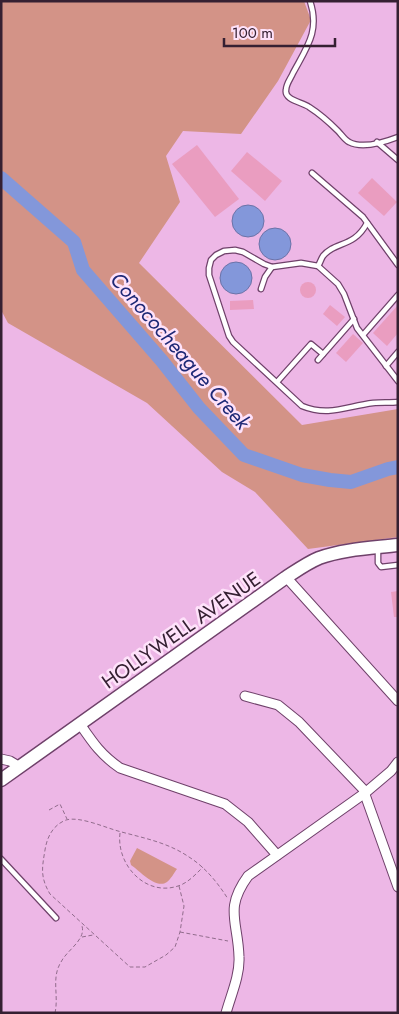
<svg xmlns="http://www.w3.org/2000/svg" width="399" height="1014" font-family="Jost,sans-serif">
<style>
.green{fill:#d39387}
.water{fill:#8397da;stroke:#6c73a8}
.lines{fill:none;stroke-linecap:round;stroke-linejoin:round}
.river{stroke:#8397da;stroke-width:14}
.building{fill:#ea9dc0}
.lane-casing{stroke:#6f416a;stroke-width:7}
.street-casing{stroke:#6f416a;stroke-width:11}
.secondary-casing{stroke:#6f416a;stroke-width:15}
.path{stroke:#916c8c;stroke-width:1;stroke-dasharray:4 2.5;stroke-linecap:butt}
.lane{stroke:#fff;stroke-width:4.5}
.street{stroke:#fff;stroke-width:9}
.secondary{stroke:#fff;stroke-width:12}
.labels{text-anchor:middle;stroke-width:5;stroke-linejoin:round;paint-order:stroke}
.street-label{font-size:20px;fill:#352032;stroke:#fee2fa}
.water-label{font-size:21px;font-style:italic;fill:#1e2976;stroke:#fee2fa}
</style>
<rect width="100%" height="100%" fill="#edb7e6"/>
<g class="green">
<path d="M 1,1 L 304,1 L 311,20 L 278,81 L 241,134 L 183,131 L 166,156 L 180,202 L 139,263 L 302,425 L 398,409 L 398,537 L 308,549 L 255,492 L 222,472 L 147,403 L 8,323 L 1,310 Z"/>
<path d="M 137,848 L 177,869 C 174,873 171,879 167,882 C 156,890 139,870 131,865 L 130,861 Z"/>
</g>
<g class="water">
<circle cx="248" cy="221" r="16"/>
<circle cx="275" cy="244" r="16"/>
<circle cx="236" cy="278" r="16"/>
</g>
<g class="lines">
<path class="river" d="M 1,178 L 74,242 L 83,270 L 162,361 L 199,408 L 244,455 L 302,475 L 330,480 L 351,482 L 388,469 L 398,467"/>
</g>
<g class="building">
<path d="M 197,145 L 239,199 L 215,217 L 172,164 Z"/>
<path d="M 247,152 L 282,181 L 265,201 L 231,171 Z"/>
<path d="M 372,178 L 397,202 L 384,216 L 358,193 Z"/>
<circle cx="308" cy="290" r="8"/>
<path d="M 253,300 L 254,309 L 230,310 L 230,301 Z"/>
<path d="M 330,305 L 345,317 L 337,326 L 323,314 Z"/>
<path d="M 398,305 L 398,333 L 387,346 L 373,333 Z"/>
<path d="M 353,334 L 363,343 L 346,362 L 336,353 Z"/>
<path d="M 398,591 L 398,617 L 394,617 L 391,592 Z"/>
</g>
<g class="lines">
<g class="lane-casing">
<g id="lane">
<path d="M 310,1 C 320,31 307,47 293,73 C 291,78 286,84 286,90 C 284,100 302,102 309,107 C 320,114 329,122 338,131 C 341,134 345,140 349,142 C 362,149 385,142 398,137"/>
<path d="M 377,142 L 398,160"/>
<path d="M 312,173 L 363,217 L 398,265"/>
<path d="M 318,266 C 320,263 321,259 323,256 C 335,241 354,248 367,223"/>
<path d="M 261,289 L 265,277 L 272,267"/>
<path d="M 363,335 L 398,295"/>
<path d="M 318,360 L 354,319"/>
<path d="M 386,366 L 398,352"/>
<path d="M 398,381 L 357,328 L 344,294 L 338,284 L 318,266 L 301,263 L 272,267 L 264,264 L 243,252 L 235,250 L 224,251 L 216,255 L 211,260 L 209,268 L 209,275 L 229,336 L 233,342 L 302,406 C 329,417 347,406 373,403 C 381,402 390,403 398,402"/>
<path d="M 277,382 L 311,344 L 323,354"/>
<path d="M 378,549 L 378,563 L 381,567 L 398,565"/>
<path d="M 1,859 L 56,918"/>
</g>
</g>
<g class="street-casing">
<g id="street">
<path d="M 286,577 L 398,701"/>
<path d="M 245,696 L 278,705 L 299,722 L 363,789 L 398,887"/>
<path d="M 80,724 C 93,743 101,755 120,768 L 225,804 L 248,822 L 277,855"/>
<path d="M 1,759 L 10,761 L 20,767"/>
<path d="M 226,1013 C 231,995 240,975 239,957 C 238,921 224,909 248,876 L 365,793 L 391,771 L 398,762"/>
</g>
</g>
<g class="secondary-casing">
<path id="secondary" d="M 1,780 L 285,578 C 296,571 307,563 319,558 C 343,549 373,548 398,545"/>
</g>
<g class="path">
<path d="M 49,810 L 60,804 L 67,819"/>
<path d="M 120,833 C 116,864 145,897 178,886 C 188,883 196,874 203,867"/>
<path d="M 179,886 L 184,906 L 180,932 L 175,947 L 166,955 L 145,967 L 130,967 L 50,894 C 40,877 42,868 45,850 C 47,837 53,825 66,820 C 79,816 104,827 118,831 C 143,838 167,842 189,857 C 205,867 218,883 228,899"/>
<path d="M 180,932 L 228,941"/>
<path d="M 82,937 L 93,935"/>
<path d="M 55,1013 C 59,995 51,978 61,962 C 67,950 86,940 82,926"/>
</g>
<use href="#lane" class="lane"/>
<use href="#street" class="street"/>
<use href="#secondary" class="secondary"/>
</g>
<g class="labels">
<g class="street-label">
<text transform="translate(181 630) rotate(-35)" y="7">HOLLYWELL AVENUE</text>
</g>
<g class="water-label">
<text transform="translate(180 351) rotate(49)" y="7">Conococheague Creek</text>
</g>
</g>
<rect width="399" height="1014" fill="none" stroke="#352032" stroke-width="5"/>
<path d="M224 38v8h111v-8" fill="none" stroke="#352032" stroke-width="2.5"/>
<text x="232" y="38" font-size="15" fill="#352032" stroke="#fee2fa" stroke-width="4" paint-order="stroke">100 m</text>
</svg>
